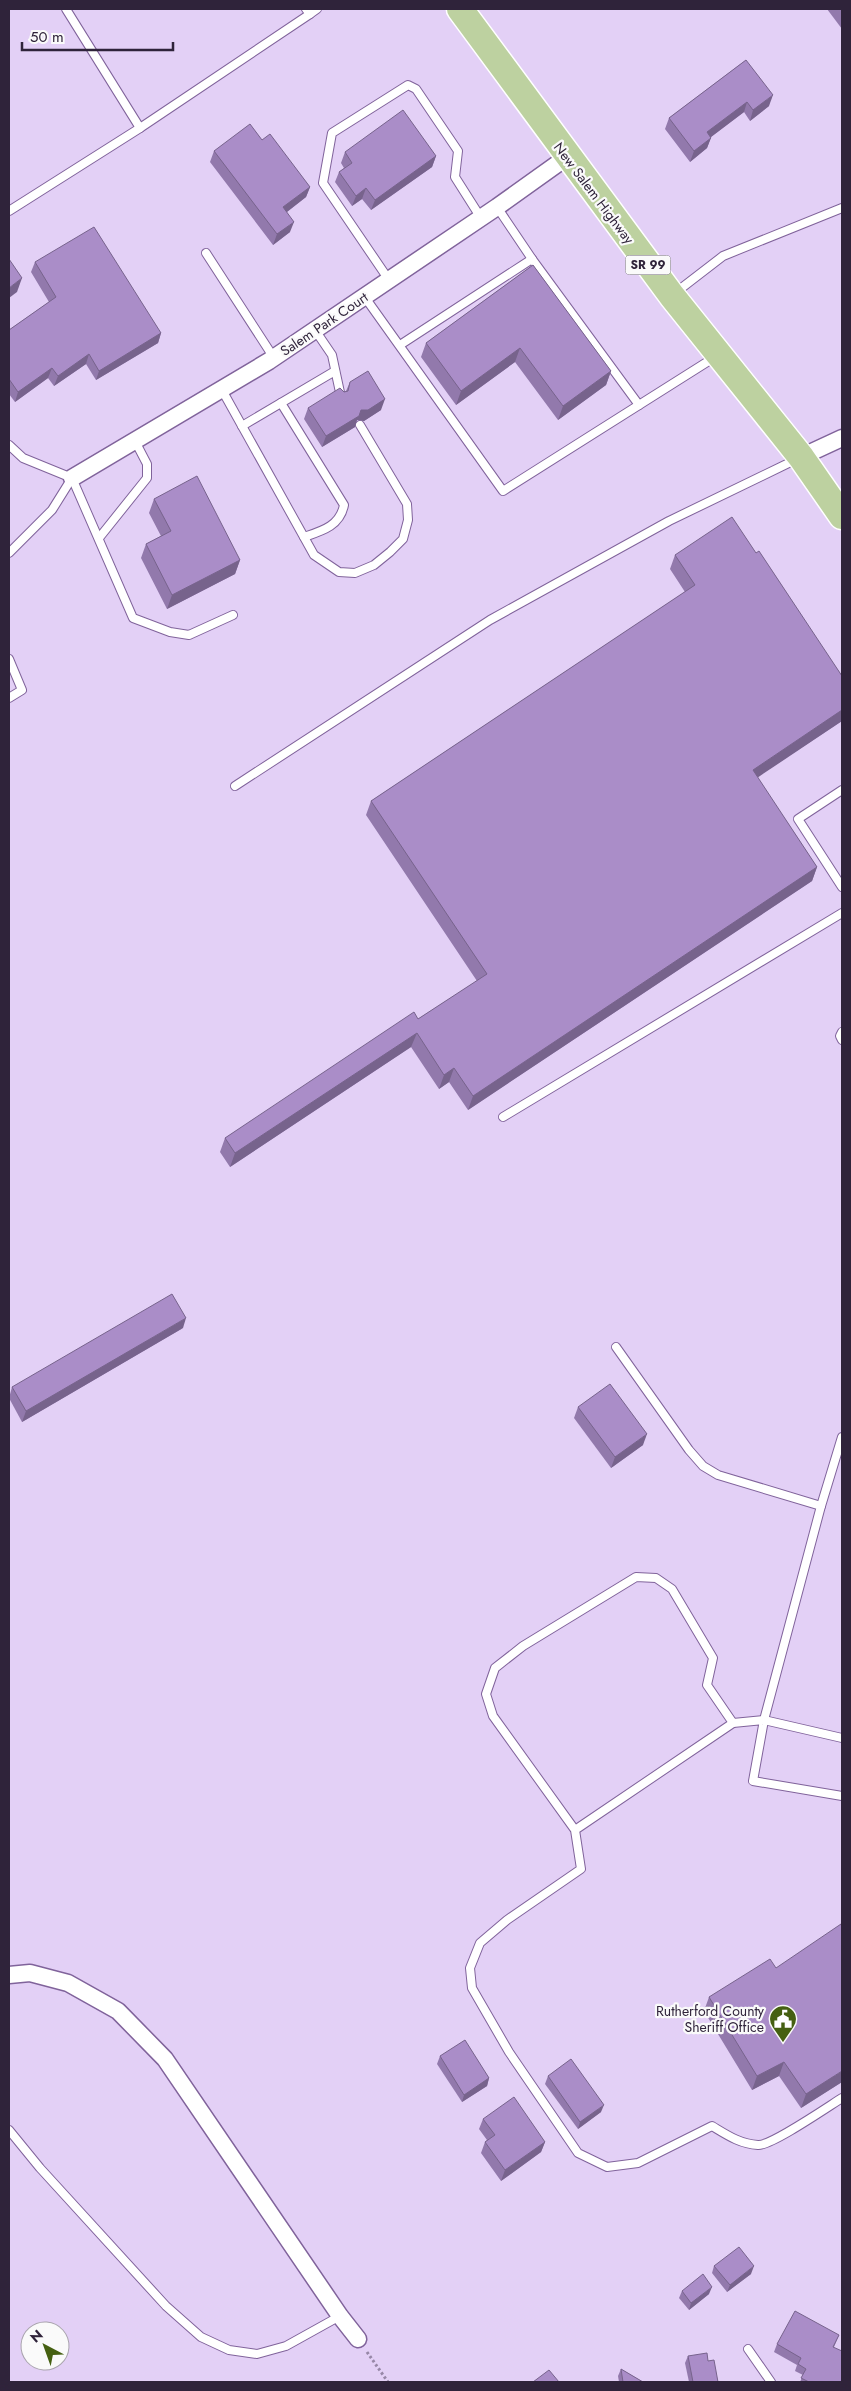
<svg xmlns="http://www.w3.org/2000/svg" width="851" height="2391" font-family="Jost,sans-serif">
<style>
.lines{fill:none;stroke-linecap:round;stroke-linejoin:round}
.service-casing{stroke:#80639b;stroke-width:10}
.minor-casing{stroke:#80639b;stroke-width:19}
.primary-casing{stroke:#fff;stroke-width:29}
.path{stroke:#9787a7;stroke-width:3;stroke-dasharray:2.5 2.5;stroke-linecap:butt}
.service{stroke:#fff;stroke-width:8}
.minor{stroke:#fff;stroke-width:16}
.primary{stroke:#bdd1a0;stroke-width:26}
.wall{fill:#9279ac}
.shaded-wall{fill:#77638c}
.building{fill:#aa8dc8;stroke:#77638c}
.labels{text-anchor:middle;stroke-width:4.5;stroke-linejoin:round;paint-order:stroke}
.shield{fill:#fafafa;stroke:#6c6474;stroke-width:1}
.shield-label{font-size:12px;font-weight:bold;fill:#2f233a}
.street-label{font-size:14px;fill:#2f233a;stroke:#fafafa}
.poi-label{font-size:14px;fill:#2f233a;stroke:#fafafa;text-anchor:end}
</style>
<rect width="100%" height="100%" fill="#e3d0f6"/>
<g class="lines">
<g class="service-casing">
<g id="service">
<path d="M 66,9 L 140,128"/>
<path d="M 306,9 L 310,14 L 317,9"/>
<path d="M 497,207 L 532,259 L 639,405 L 715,357"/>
<path d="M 9,211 L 140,128 L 310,14"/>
<path d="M 206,253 L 274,358"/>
<path d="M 389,280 L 323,183 L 332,133 L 408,85 L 416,89 L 458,151 L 455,177 L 481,218"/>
<path d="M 675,293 L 723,256 L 842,208"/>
<path d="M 364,296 L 503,491 L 639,405"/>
<path d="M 315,330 L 332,355 L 341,397"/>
<path d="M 400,345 L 532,259"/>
<path d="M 222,390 L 314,555 L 339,572 L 355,573 L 374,565 L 390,552 L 403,539 L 408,520 L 407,504 L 360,425"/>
<path d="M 281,403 L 344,505 C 340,526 322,531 304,537"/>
<path d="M 242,426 L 335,371"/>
<path d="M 9,445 L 23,458 L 72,478 L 133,618 L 170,632 L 189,635 L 233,615"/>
<path d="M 99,538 L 147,478 L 147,464 L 135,441"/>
<path d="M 9,553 L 52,510 L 72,478"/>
<path d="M 9,659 L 22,690 L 9,698"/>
<path d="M 235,786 L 490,620 L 669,521 L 797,459"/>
<path d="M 842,790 L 798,819 L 842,887"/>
<path d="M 842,1032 L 840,1036 L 842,1040"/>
<path d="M 503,1117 L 842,913"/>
<path d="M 616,1347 L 689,1450 L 703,1466 L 718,1475 L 821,1506"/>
<path d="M 842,1437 L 821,1506 L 764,1720 L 842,1738"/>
<path d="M 733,1723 L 764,1720 L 753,1781 L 842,1796"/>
<path d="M 575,1830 L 733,1723 L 707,1685 L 713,1658 L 672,1589 L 656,1578 L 636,1577 L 523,1646 L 495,1668 L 486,1694 L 493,1716 L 575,1830 L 581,1869 L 507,1920 L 480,1943 L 470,1968 L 472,1988 L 509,2052 L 578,2153 L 607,2167 L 638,2163 L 712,2126 C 727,2135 740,2144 758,2145 C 771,2146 829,2106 842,2098"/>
<path d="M 9,2130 L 40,2168 L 166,2306 L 201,2337 L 229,2350 L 257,2354 L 286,2346 L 340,2316"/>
<path d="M 748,2349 L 771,2382"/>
</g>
</g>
<g class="minor-casing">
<g id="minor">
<path d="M 801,457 L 842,438"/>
<path d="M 72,478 L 269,361 L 497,207 L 567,157"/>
<path d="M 9,1975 L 30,1973 L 68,1983 L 118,2011 L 165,2059 L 340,2316 L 358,2339"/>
</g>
</g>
<g class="primary-casing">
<path id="primary" d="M 460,9 L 672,296 L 801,457 L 842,516"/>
</g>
<path class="path" d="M 367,2352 L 388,2382"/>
<use href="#service" class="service"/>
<use href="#minor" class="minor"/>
<use href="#primary" class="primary"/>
</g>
<g class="wall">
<path d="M 827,9 L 842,9 L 842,29 Z"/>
<path d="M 746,60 L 769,106 L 750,121 L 744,112 L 711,137 L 707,148 L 690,162 L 665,129 L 669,118 Z"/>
<path d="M 262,140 L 310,187 L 306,197 L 287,212 L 290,232 L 273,245 L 210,162 L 214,151 Z"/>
<path d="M 345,152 L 436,156 L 432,167 L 371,210 L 362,199 L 352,206 L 335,182 L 339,172 L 344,168 L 341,163 Z"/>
<path d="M 35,262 L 161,333 L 158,343 L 96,380 L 86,364 L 54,386 L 48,378 L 15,402 L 9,394 L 9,330 L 49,302 L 31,272 Z"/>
<path d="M 533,265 L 611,371 L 606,385 L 558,420 L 515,362 L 456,405 L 421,357 L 426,343 Z"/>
<path d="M 350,382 L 381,410 L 364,421 L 357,420 L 355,427 L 322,447 L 304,419 L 308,408 L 346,391 Z"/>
<path d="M 154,499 L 240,560 L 235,574 L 167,609 L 141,558 L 146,544 L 161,536 L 149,513 Z"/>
<path d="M 756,553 L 842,676 L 842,721 L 757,777 L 817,867 L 812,881 L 468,1110 L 449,1082 L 439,1089 L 411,1047 L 230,1167 L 220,1152 L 225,1138 L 418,1019 L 477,981 L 366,815 L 371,801 L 685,592 L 670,569 L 675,555 Z"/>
<path d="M 183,1328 L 22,1422 L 9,1398 L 12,1387 Z"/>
<path d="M 578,1407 L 643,1445 L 611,1468 L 574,1418 Z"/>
<path d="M 709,1997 L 842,2082 L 801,2108 L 779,2076 L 752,2090 L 704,2011 Z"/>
<path d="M 440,2056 L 489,2078 L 487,2086 L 462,2102 L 437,2064 Z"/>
<path d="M 548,2076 L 601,2112 L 578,2129 L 545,2084 Z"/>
<path d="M 483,2119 L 545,2142 L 541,2152 L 501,2181 L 481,2153 L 485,2142 L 487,2140 L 479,2129 Z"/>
<path d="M 714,2266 L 751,2274 L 727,2292 L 712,2273 Z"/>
<path d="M 682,2291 L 709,2294 L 689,2310 L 679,2298 Z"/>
<path d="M 839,2335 L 834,2347 L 842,2382 L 800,2382 L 803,2375 L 795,2371 L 797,2365 L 774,2352 L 777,2344 Z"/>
<path d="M 688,2356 L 708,2361 L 718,2382 L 689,2382 L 685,2363 Z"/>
<path d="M 621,2369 L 643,2382 L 619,2382 L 618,2376 Z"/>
</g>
<g class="shaded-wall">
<path d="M 773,95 L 769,106 L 750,121 L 753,110 Z"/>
<path d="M 747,102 L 744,112 L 703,143 L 707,132 Z"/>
<path d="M 711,138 L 707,148 L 690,162 L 694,151 Z"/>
<path d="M 436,156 L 432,167 L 371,210 L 375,200 Z"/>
<path d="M 310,187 L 306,197 L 279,218 L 283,207 Z"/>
<path d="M 366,188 L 362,199 L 352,206 L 356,196 Z"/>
<path d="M 294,222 L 290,232 L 273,245 L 277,234 Z"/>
<path d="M 22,278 L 17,292 L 9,298 L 9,288 Z"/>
<path d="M 161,333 L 158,343 L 96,380 L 99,371 Z"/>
<path d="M 520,348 L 515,362 L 456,405 L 461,391 Z"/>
<path d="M 89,354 L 86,364 L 54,386 L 58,376 Z"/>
<path d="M 52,368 L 48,378 L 15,402 L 18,392 Z"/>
<path d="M 611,371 L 606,385 L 558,420 L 563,406 Z"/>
<path d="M 385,399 L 381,410 L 364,421 L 357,420 L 355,427 L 322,447 L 326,436 L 361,410 Z"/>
<path d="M 240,560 L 235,574 L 167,609 L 172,595 Z"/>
<path d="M 842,710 L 842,721 L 748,784 L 753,770 Z"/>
<path d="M 817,867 L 812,881 L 468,1110 L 473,1096 Z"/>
<path d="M 417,1033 L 411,1047 L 230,1167 L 235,1153 Z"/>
<path d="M 454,1068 L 449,1082 L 439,1089 L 444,1075 Z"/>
<path d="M 186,1318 L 183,1328 L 22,1422 L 26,1411 Z"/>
<path d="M 647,1434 L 643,1445 L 611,1468 L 615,1457 Z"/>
<path d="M 784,2062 L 779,2076 L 752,2090 L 757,2076 Z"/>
<path d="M 842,2071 L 842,2082 L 801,2108 L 806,2094 Z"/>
<path d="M 489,2078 L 487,2086 L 462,2102 L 464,2095 Z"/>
<path d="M 604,2105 L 601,2112 L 578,2129 L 580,2122 Z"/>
<path d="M 545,2142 L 541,2152 L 501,2181 L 505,2170 Z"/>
<path d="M 754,2266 L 751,2274 L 727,2292 L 730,2285 Z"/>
<path d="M 712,2287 L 709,2294 L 689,2310 L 691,2303 Z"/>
</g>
<g class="building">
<path d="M 746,60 L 773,95 L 753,110 L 747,102 L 707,132 L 711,138 L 694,151 L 669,118 Z"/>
<path d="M 403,110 L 436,156 L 375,200 L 366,188 L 356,196 L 339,172 L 352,163 L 345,152 Z"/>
<path d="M 250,124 L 262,140 L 270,134 L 310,187 L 283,207 L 294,222 L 277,234 L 214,151 Z"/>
<path d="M 94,227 L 161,333 L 99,371 L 89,354 L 58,376 L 52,368 L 18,392 L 9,379 L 9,330 L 56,297 L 35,262 Z"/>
<path d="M 9,259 L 22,278 L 9,288 Z"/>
<path d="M 533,265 L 611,371 L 563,406 L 520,348 L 461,391 L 426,343 Z"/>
<path d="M 368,371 L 385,399 L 368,410 L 361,410 L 359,416 L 326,436 L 308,408 L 340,388 L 344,392 L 348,391 L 350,382 Z"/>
<path d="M 197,476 L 240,560 L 172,595 L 146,544 L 171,531 L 154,499 Z"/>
<path d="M 732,517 L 756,553 L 759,551 L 842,676 L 842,710 L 753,770 L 817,867 L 473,1096 L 454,1068 L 444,1075 L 417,1033 L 235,1153 L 225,1138 L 414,1012 L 418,1019 L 487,974 L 371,801 L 695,585 L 675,555 Z"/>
<path d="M 172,1294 L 186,1318 L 26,1411 L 12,1387 Z"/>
<path d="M 610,1384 L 647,1434 L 615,1457 L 578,1407 Z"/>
<path d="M 841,1924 L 842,1928 L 842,2071 L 806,2094 L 784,2062 L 757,2076 L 709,1997 L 770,1959 L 776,1968 Z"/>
<path d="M 465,2040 L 489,2078 L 464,2095 L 440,2056 Z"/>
<path d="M 571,2059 L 604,2105 L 580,2122 L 548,2076 Z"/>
<path d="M 514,2097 L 545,2142 L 505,2170 L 485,2142 L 495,2135 L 483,2119 Z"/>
<path d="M 739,2247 L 754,2266 L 730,2285 L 714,2266 Z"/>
<path d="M 703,2274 L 712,2287 L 691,2303 L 682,2291 Z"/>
<path d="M 795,2311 L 839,2335 L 833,2347 L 842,2351 L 842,2382 L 809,2382 L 801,2378 L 806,2369 L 798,2364 L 801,2358 L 777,2344 Z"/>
<path d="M 707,2353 L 708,2361 L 714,2360 L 718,2382 L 693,2382 L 688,2356 Z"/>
<path d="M 621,2369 L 643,2382 L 623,2382 Z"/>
<path d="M 549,2370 L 559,2382 L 533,2382 Z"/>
</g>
<defs>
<g id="civic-pin" transform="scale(1.4375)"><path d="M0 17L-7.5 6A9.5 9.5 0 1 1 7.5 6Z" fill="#456011" stroke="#fafafa"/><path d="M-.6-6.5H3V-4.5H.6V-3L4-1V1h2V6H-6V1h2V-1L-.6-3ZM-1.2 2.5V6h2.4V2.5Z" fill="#fff"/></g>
</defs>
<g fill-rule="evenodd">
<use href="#civic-pin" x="783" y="2019"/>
</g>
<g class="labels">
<rect class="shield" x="625.5" y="255.5" width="45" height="19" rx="4"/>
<g class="shield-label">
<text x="648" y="269">SR 99</text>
</g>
<g class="street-label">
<text transform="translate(594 193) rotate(53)" y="5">New Salem Highway</text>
<text transform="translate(324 324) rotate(-34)" y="5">Salem Park Court</text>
</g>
<g class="poi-label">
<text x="764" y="2016">Rutherford County<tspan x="764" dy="16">Sheriff Office</tspan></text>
</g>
</g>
<rect width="851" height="2391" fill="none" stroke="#2f233a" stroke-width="20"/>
<g transform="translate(45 2346) rotate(319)"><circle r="24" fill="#fafafa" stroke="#a9a4ad"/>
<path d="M0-4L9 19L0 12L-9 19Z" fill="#456011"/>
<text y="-8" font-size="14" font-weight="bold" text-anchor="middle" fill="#2f233a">N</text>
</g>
<path d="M22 42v8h151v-8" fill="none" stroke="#2f233a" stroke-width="2.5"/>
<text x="30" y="42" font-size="15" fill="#2f233a" stroke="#fafafa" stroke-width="4" paint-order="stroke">50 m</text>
</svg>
